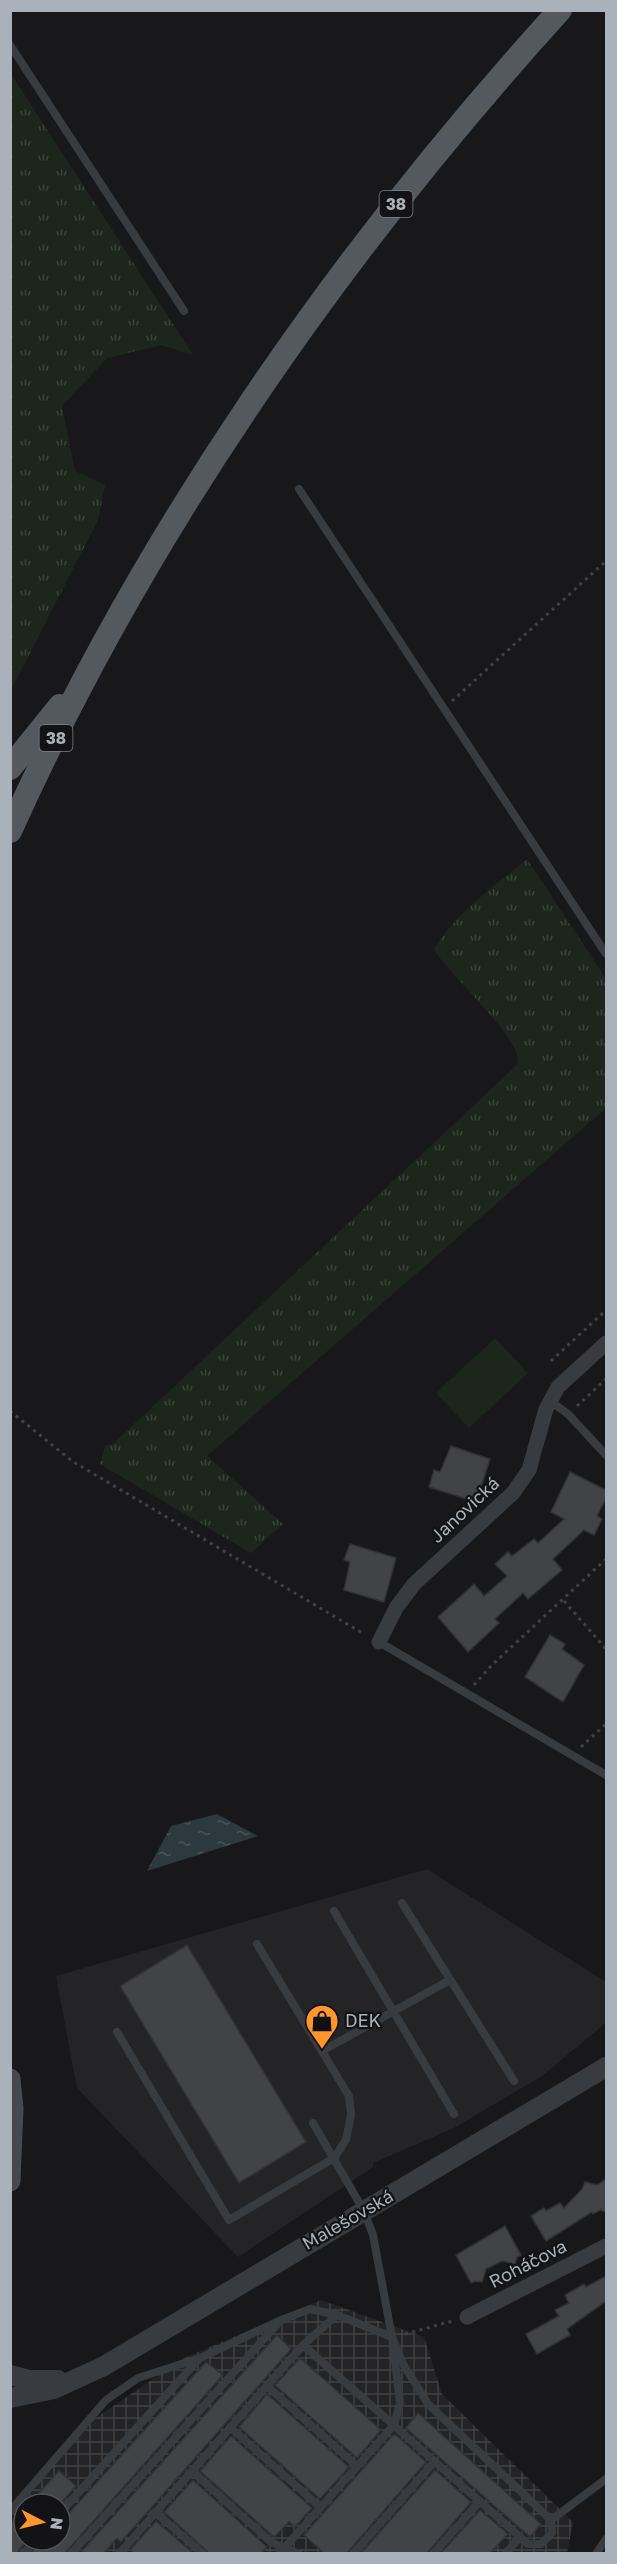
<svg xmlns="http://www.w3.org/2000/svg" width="617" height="2564" font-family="'Golos Text',sans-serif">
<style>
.built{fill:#242427}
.industrial{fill:url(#industrial-grid);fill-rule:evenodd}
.grass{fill:url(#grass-tufts)}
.pitch{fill:#1d261d}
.water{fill:url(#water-ripples)}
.building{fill:#424347;stroke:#323236;stroke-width:1.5}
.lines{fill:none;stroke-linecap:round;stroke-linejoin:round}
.path{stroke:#3e4247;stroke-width:3;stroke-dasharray:3 4.5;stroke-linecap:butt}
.service{stroke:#383b3f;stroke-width:8}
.minor{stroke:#383b3f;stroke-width:15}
.tertiary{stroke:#383b3f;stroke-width:20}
.secondary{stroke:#464a50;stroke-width:21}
.primary{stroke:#54585f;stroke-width:24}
.labels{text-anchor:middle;stroke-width:4.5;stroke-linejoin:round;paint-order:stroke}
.shield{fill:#131315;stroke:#7c8289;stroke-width:1.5}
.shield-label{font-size:16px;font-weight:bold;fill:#a9b1bb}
.street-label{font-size:18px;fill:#a9b1bb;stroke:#131315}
.poi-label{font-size:18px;fill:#a9b1bb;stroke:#131315;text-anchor:start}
</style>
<defs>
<pattern id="industrial-grid" width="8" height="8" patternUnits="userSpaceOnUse" patternTransform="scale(1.5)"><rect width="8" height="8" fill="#242427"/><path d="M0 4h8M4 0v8" fill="none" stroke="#414144"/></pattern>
<pattern id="grass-tufts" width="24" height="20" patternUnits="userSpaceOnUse" patternTransform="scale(1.5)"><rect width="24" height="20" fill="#1d261d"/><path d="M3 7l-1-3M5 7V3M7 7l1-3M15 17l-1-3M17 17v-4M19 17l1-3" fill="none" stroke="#3b433c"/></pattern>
<pattern id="water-ripples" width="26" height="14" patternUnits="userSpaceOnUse" patternTransform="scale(1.5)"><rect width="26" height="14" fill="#2c3a3f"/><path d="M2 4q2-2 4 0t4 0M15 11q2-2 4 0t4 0" fill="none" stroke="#485459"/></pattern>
</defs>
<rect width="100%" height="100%" fill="#18181a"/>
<path class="built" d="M 427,1869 L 606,1982 L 606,2023 L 542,2076 L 454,2128 L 373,2163 L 373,2167 L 238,2257 L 77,2088 L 56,1976 Z"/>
<path class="industrial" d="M 321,2300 L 424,2337 L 442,2394 L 573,2522 L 567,2553 L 11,2554 L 11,2506 L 75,2432 L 184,2358 ZM 24,2504 L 60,2504 L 60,2540 L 24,2540 Z"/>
<g class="grass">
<path d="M 11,74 L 193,355 L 162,345 L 107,358 L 62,406 L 75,471 L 105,485 L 98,520 L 11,690 Z"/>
<path d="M 527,859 L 606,979 L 606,1108 L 207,1456 L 283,1524 L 251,1553 L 100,1464 L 105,1446 L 114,1443 L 517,1065 C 527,1042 447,974 434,949 C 457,912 494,886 527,859 Z"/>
</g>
<path class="pitch" d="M 495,1338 L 528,1373 L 469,1428 L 436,1393 Z"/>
<path class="water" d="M 217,1814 L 258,1836 L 147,1871 L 171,1826 Z"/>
<g class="building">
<path d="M 451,1446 L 490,1459 L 476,1502 L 429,1487 L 434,1470 L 440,1472 Z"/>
<path d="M 570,1472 L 606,1490 L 606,1498 L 597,1516 L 602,1519 L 594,1535 L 584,1530 L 553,1559 L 562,1570 L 528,1599 L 523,1593 L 495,1619 L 499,1623 L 468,1652 L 438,1617 L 474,1584 L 484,1596 L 507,1576 L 495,1564 L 508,1552 L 512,1556 L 534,1539 L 538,1543 L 564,1519 L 551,1512 Z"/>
<path d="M 350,1544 L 396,1558 L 384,1602 L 344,1590 L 350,1562 L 344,1560 Z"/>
<path d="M 550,1635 L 565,1644 L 562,1649 L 584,1665 L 563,1702 L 525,1677 Z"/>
<path d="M 187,1945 L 306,2142 L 239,2183 L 120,1986 Z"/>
<path d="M 606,2179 L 606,2212 L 600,2210 L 593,2214 L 592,2212 L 546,2241 L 531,2216 L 544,2208 L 546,2211 L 560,2203 L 564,2208 L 582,2189 L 585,2182 L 597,2185 Z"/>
<path d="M 505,2226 L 521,2255 L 517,2257 L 515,2264 L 502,2261 L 486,2269 L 482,2282 L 475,2281 L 471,2283 L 456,2255 Z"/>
<path d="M 606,2276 L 606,2301 L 567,2329 L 570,2335 L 537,2354 L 526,2334 L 559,2316 L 555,2310 L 569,2303 L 565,2295 L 584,2284 L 586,2287 Z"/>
<path d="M 277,2335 L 291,2349 L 121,2542 L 117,2538 L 104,2553 L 80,2553 Z"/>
<path d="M 300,2358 L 381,2430 L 357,2458 L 275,2385 Z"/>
<path d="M 206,2362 L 223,2375 L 65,2553 L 31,2553 L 41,2540 L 60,2540 L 60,2523 Z"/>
<path d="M 267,2394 L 349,2467 L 320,2499 L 239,2427 Z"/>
<path d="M 418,2413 L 541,2524 L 530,2537 L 406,2428 Z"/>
<path d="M 393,2435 L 396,2435 L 426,2462 L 347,2553 L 324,2553 L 304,2535 Z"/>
<path d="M 231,2436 L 312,2508 L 295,2527 L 289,2522 L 274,2537 L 200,2471 Z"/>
<path d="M 435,2470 L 471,2502 L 427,2553 L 361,2553 Z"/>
<path d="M 59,2471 L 76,2486 L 60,2504 L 29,2504 Z"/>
<path d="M 193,2480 L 267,2547 L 261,2553 L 209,2553 L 164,2512 Z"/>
<path d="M 24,2509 L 24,2540 L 27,2540 L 17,2553 L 10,2553 L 10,2524 Z"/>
<path d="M 480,2510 L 508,2534 L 490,2553 L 441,2553 Z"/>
<path d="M 156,2521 L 193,2553 L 134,2553 L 130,2550 Z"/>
</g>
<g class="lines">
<g class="path">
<path d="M 452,701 L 606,561"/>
<path d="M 551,1361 L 606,1310"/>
<path d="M 577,1406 L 606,1379"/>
<path d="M 10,1411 L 72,1461 L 364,1634"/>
<path d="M 564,1601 L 606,1649"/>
<path d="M 474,1685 L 491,1666 L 606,1559"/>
<path d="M 581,1747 L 606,1724"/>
<path d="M 405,2334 L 453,2321"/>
</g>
<g class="service">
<path d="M 10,45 L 184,311"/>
<path d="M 299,489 L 606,954"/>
<path d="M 550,1401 L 568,1414 L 606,1455"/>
<path d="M 379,1642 L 606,1775"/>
<path d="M 402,1903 L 514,2081"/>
<path d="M 334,1911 L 454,2114"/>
<path d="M 117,2032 L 229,2220 L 334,2158 L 346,2140 L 351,2115 L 349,2096 L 257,1944"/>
<path d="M 322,2051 L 450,1980"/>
<path d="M 267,2386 L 357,2466"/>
<path d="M 230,2427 L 320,2507"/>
<path d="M 192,2471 L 271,2542 L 299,2554"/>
<path d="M 10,2511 L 106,2400 L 138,2378 L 200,2358 L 281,2320 L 310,2309 L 337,2315"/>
<path d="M 155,2512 L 203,2554"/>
<path d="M 60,2513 L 198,2360"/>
<path d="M 551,2520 L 606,2479"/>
<path d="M 23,2554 L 35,2540"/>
<path d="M 71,2554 L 279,2322"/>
<path d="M 119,2554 L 303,2345 L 337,2315 L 392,2337 L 403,2364 L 428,2404 L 551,2520 L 552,2533 L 541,2544 L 528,2544 L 303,2345"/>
<path d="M 279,2554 L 394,2425 L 400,2403 L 392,2337 L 373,2235 L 364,2211 L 313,2123"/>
<path d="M 353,2554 L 435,2461"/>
<path d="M 433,2554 L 480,2501"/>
<path d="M 505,2554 L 520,2537"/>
<path d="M 596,2554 L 606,2539"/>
</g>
<g class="minor">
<path d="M 379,1642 L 396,1608 L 414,1584 L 513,1493 L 529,1470 L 546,1409 L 558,1387 L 606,1343"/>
<path d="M 467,2317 L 606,2246"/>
</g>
<g class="tertiary">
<path d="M 10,2375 L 29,2380 L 58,2380"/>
<path d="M 10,2398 L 54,2389 L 104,2366 L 606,2067"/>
</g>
<path class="secondary" d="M 10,2079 L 13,2108 L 10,2181"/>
<g class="primary">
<path d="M 10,768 L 60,706"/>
<path d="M 10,831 C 145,532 339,253 560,10"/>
</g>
</g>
<defs>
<g id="shop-pin" transform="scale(1.725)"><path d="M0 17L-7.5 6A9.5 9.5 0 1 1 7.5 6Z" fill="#ff952b" stroke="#131315"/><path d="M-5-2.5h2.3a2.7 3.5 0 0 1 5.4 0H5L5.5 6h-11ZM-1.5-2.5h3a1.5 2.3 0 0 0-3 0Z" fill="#111"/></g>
</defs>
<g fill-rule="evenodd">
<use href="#shop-pin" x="322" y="2021"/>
</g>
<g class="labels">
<g class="shield">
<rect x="379.5" y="191" width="33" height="26" rx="4.5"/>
<rect x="39.5" y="725" width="33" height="26" rx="4.5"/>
</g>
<g class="shield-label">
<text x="396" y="210">38</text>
<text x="56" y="744">38</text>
</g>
<g class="street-label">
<text transform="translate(465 1510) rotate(-43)" y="6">Janovická</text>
<text transform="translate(348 2220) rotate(-30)" y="6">Malešovská</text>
<text transform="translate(528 2264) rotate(-27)" y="6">Roháčova</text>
</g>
<g class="poi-label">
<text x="345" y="2027">DEK</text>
</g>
</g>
<rect width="617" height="2564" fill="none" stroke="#a9b1bb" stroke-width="24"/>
<g transform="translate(42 2522) rotate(97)"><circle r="28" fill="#131315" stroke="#4f5257" stroke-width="1.5"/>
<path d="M0-4.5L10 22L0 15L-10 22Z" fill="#ff952b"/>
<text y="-9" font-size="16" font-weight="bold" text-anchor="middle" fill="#a9b1bb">N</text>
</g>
</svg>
